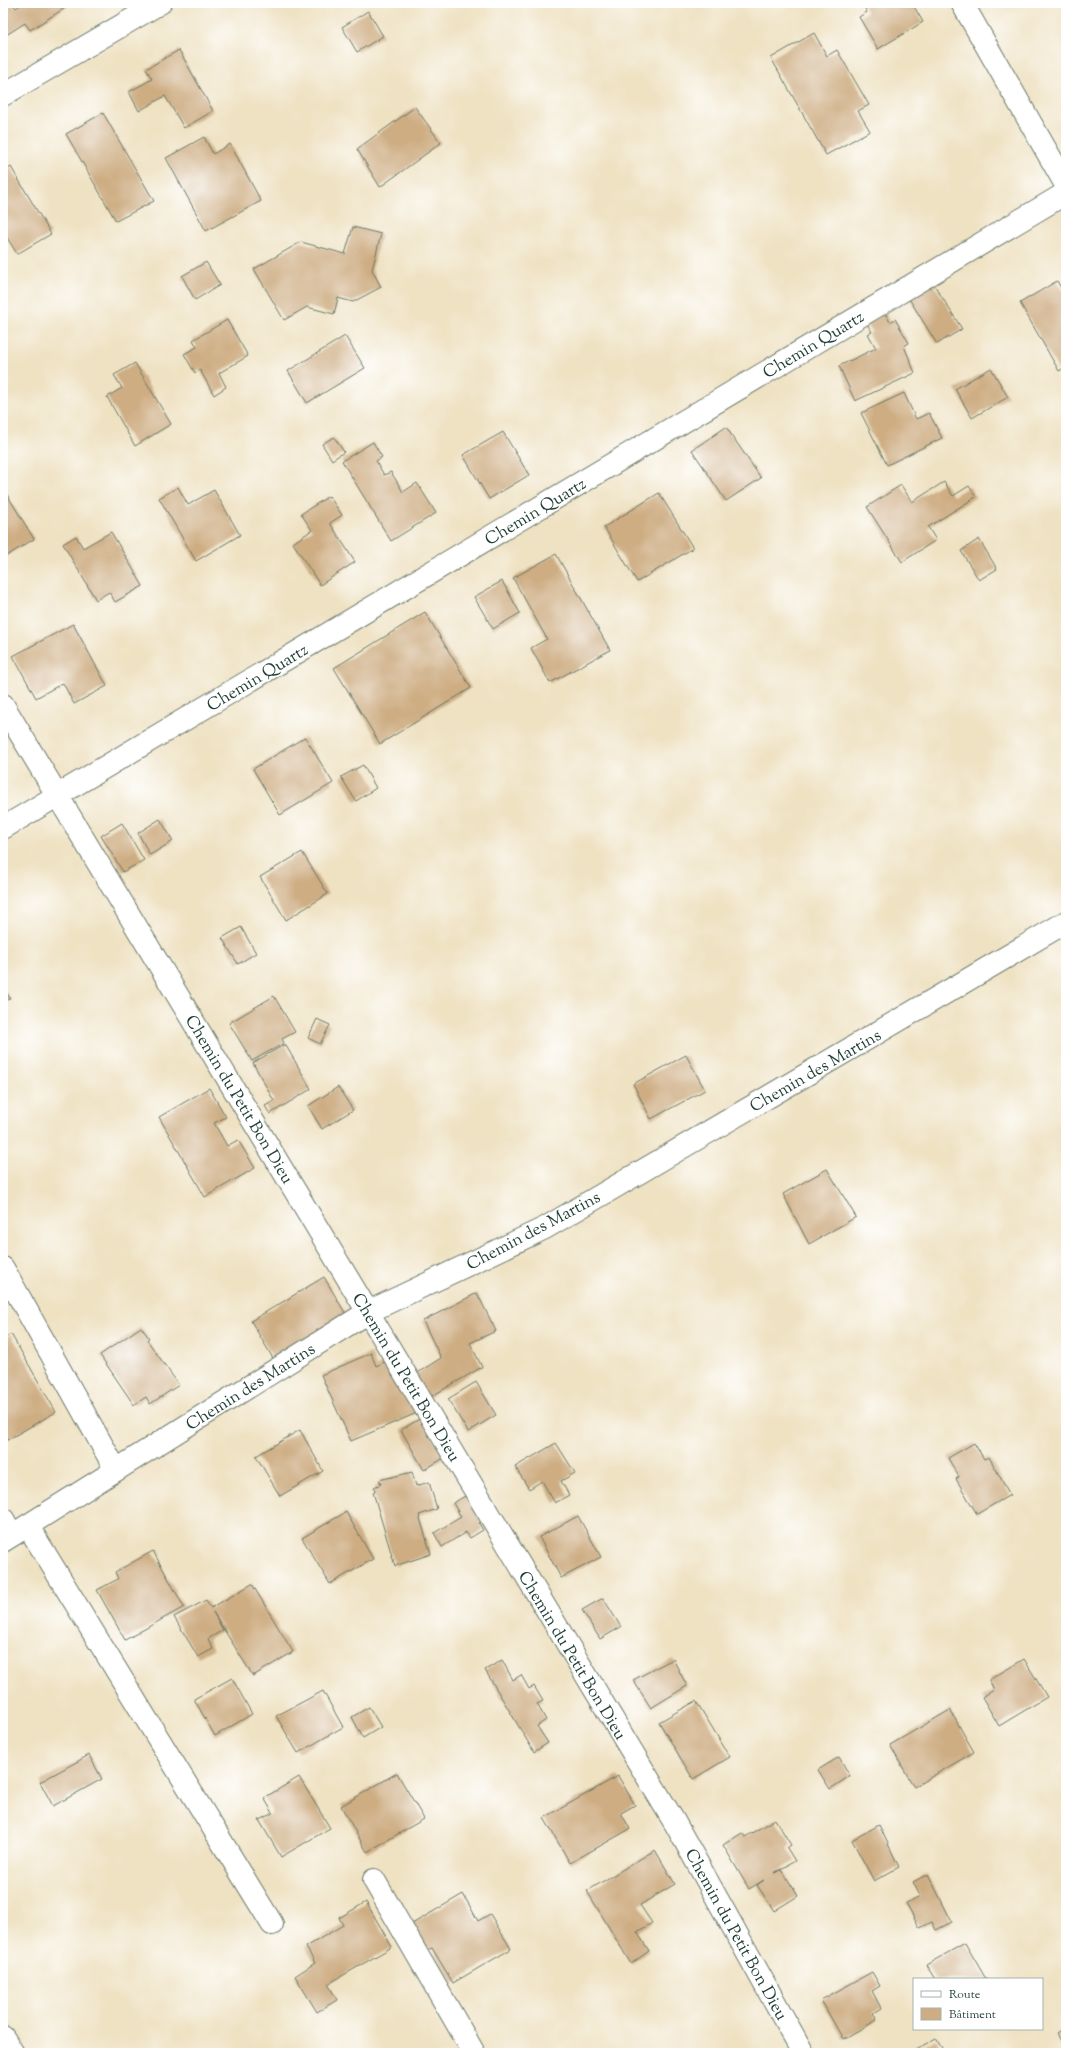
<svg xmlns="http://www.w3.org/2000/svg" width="1069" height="2056" font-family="'Sorts Mill Goudy',serif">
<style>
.building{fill:#cead83}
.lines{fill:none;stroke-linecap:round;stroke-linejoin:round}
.minor-casing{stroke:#687766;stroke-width:24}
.minor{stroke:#fff;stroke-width:22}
.labels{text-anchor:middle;stroke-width:3;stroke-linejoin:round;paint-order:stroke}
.street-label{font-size:17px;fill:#1f3d34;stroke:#fff}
</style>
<rect width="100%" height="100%" fill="#fff"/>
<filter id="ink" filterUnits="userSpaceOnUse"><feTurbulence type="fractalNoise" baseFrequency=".025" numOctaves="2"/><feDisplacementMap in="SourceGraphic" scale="8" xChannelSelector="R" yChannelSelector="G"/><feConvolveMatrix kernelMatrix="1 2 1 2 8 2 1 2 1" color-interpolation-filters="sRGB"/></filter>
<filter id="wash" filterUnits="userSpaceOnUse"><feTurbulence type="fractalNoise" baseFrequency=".012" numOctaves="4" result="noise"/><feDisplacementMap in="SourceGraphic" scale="16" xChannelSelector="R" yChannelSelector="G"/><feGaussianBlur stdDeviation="0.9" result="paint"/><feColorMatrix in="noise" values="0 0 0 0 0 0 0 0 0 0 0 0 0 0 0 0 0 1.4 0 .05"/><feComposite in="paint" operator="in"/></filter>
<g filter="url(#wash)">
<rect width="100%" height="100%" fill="#efe2c3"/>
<g id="blocks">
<g class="building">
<path d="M 3,3 L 12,3 L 16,8 L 24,3 L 73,3 L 30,30 L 25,23 L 3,37 Z"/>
<path d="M 862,3 L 912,3 L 923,22 L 878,49 L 859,17 L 867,12 Z"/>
<path d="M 368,11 L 383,36 L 357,52 L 342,27 Z"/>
<path d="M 814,33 L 827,56 L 837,50 L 869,105 L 858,111 L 870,131 L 826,155 L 771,58 Z"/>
<path d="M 179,50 L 213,111 L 184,128 L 165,96 L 139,111 L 129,92 L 152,79 L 146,69 Z"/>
<path d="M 415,107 L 441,143 L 380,187 L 357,149 Z"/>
<path d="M 103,113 L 154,201 L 116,221 L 66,134 Z"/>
<path d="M 204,137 L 213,154 L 230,144 L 261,201 L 206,231 L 166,158 Z"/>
<path d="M 11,167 L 51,234 L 17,254 L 3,231 L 3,172 Z"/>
<path d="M 353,227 L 381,234 L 372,270 L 381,287 L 353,302 L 338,298 L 334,314 L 307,307 L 284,320 L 254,269 L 301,242 L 345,254 Z"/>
<path d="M 206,262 L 220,285 L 195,300 L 182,276 Z"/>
<path d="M 1057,281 L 1066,296 L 1066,367 L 1059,371 L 1020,303 Z"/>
<path d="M 933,283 L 962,329 L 937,344 L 908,297 Z"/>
<path d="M 885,313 L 890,322 L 895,319 L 909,343 L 904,346 L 915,373 L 855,401 L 839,366 L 876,348 L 868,334 L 872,332 L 867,324 Z"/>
<path d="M 227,320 L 248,356 L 219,373 L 226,387 L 214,395 L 200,370 L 195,373 L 184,354 L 197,347 L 193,340 Z"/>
<path d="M 345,336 L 365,368 L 307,403 L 288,371 Z"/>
<path d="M 135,363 L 171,424 L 135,446 L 107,397 L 122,388 L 114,375 Z"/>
<path d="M 991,368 L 1008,397 L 972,418 L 955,389 Z"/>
<path d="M 904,393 L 916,419 L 929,413 L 942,438 L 887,465 L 861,413 Z"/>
<path d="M 726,427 L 761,478 L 726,501 L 692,450 Z"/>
<path d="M 503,432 L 529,475 L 489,499 L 463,455 Z"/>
<path d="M 334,437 L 344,452 L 332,460 L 322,444 Z"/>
<path d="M 373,442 L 382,457 L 376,461 L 384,475 L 391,472 L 403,492 L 417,483 L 436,513 L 391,541 L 342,461 Z"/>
<path d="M 944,482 L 953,496 L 969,486 L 976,497 L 928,527 L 936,540 L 902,562 L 867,507 L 901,485 L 912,502 Z"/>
<path d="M 178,487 L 188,505 L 214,490 L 240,535 L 196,561 L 159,498 Z"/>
<path d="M 3,488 L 34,539 L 3,558 Z"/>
<path d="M 659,493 L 693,548 L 637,582 L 604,527 Z"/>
<path d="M 329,496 L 342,515 L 330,523 L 355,562 L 320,585 L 293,543 L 312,530 L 301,514 Z"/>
<path d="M 111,532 L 143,586 L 115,602 L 109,592 L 96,600 L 63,544 L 76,536 L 83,548 Z"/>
<path d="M 979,539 L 997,569 L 979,580 L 961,551 Z"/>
<path d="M 556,554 L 610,650 L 550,683 L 531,648 L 547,639 L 513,578 Z"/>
<path d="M 502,581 L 520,613 L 493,629 L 474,597 Z"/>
<path d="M 425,612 L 471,688 L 380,744 L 334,668 Z"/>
<path d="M 73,624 L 107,686 L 74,704 L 63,683 L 36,698 L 13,656 Z"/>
<path d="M 305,737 L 333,783 L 280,815 L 253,769 Z"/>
<path d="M 363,765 L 376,788 L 356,801 L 341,777 Z"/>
<path d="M 160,819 L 173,841 L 150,855 L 138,833 Z"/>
<path d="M 122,823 L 144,860 L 123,872 L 101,836 Z"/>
<path d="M 302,852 L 328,894 L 286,920 L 260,877 Z"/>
<path d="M 241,927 L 256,953 L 238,964 L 222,938 Z"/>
<path d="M 3,988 L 10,998 L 3,1003 Z"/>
<path d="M 274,996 L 295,1032 L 282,1039 L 284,1043 L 252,1061 L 229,1023 Z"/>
<path d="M 317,1019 L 330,1025 L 320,1044 L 308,1038 Z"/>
<path d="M 285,1044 L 311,1089 L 270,1114 L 265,1106 L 274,1101 L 253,1063 Z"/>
<path d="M 686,1055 L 705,1090 L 651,1119 L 633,1084 Z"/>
<path d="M 338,1087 L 353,1110 L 322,1129 L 308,1106 Z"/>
<path d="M 209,1088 L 226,1117 L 214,1123 L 227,1146 L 238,1140 L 255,1168 L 205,1197 L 159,1117 Z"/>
<path d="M 827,1169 L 856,1217 L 809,1244 L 783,1194 Z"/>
<path d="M 324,1277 L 347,1316 L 274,1360 L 251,1321 Z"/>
<path d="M 477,1293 L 496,1331 L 470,1343 L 482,1367 L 425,1400 L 411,1377 L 441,1358 L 423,1321 Z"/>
<path d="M 141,1327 L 149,1338 L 147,1340 L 179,1385 L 150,1404 L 146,1397 L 134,1405 L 100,1355 Z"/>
<path d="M 11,1334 L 56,1412 L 7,1440 L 3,1434 L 3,1339 Z"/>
<path d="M 371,1353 L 376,1366 L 387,1361 L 424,1410 L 351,1441 L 321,1375 Z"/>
<path d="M 476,1382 L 496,1415 L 468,1432 L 448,1399 Z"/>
<path d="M 421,1418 L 444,1458 L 424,1470 L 401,1430 Z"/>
<path d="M 300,1430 L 323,1471 L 280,1496 L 256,1456 Z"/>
<path d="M 556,1443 L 575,1473 L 561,1481 L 569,1495 L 555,1503 L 542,1481 L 529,1489 L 515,1467 Z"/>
<path d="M 974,1443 L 984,1459 L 989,1457 L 1010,1495 L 977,1514 L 956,1479 L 959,1477 L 948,1458 Z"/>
<path d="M 412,1472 L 416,1486 L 429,1482 L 437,1509 L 419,1515 L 431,1554 L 395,1566 L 373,1492 L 375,1491 L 374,1487 L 381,1484 L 379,1480 Z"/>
<path d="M 467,1495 L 482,1520 L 479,1523 L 483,1530 L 470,1538 L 466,1532 L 442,1547 L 434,1533 L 461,1517 L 453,1503 Z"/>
<path d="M 346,1512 L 373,1559 L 330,1584 L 302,1538 Z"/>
<path d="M 578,1516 L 601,1557 L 561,1578 L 539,1537 Z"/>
<path d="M 153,1551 L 184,1607 L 125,1640 L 97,1590 L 118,1579 L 115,1572 Z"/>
<path d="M 252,1584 L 293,1652 L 253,1676 L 213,1612 L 223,1630 L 208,1639 L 213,1649 L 198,1657 L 174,1617 L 206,1600 L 211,1608 Z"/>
<path d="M 603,1598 L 621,1627 L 600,1639 L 582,1610 Z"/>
<path d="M 673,1659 L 687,1686 L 651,1708 L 633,1680 Z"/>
<path d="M 1024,1659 L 1047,1697 L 999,1726 L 982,1697 L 994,1690 L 989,1680 Z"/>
<path d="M 502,1660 L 513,1680 L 521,1675 L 529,1689 L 534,1686 L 543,1701 L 537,1704 L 546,1720 L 537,1726 L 548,1743 L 534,1752 L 485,1670 Z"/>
<path d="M 232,1678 L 252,1714 L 215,1736 L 194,1699 Z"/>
<path d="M 323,1691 L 343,1727 L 298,1753 L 276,1716 Z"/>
<path d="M 696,1701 L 730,1757 L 693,1779 L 659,1722 Z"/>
<path d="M 369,1707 L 381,1727 L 363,1738 L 352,1717 Z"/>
<path d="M 950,1710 L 974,1752 L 914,1787 L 890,1745 Z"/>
<path d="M 89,1755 L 102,1779 L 53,1806 L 40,1782 Z"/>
<path d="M 839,1757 L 850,1776 L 830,1789 L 818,1770 Z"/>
<path d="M 397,1773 L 424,1819 L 367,1852 L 341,1806 Z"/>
<path d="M 618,1776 L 635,1805 L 621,1813 L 630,1829 L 570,1863 L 544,1818 Z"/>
<path d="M 299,1777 L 330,1828 L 281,1857 L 259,1820 L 273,1813 L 264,1798 Z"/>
<path d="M 775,1819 L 791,1845 L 787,1848 L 795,1861 L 774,1873 L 782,1870 L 798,1896 L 774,1911 L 757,1885 L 764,1880 L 749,1889 L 723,1845 L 742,1833 L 745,1837 Z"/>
<path d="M 879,1825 L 899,1867 L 874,1881 L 852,1840 Z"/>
<path d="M 655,1850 L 675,1884 L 640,1905 L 652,1923 L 637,1932 L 649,1951 L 631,1964 L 587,1891 Z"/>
<path d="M 928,1874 L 952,1922 L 936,1930 L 932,1922 L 920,1928 L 906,1903 L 920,1896 L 913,1882 Z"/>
<path d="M 463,1894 L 478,1921 L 490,1914 L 511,1949 L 453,1983 L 432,1948 L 427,1950 L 412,1924 Z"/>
<path d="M 366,1902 L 392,1947 L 328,1984 L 337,2000 L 317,2012 L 295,1976 L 315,1963 L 306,1947 L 343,1925 L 339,1918 Z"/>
<path d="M 965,1943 L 986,1979 L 935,1979 L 926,1965 Z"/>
<path d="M 872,1972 L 880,1986 L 872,1991 L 881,2008 L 873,2013 L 877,2020 L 843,2039 L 821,2000 Z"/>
<path d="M 1066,2028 L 1066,2050 L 1057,2034 Z"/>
<path d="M 936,2038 L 944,2053 L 910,2053 Z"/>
</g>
</g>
</g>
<g filter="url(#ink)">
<use href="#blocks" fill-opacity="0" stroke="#687766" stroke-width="1"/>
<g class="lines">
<g class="minor-casing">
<g id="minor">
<path d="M 962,3 L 1066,185"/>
<path d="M 3,95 L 160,3"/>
<path d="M 3,705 L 675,1823 L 803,2053"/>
<path d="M 3,828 L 1066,193"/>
<path d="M 3,1268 L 116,1470"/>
<path d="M 3,1519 L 12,1535"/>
<path d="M 28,1526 L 272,1924"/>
<path d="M 3,1541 L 368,1312 L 545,1228 L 1066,922"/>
<path d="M 374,1880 L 474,2053"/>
<path d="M 3,2037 L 13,2053"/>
</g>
</g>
<use href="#minor" class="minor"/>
</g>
</g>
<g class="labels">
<g class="street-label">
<text transform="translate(813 344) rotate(-31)" y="6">Chemin Quartz</text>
<text transform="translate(535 511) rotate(-31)" y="6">Chemin Quartz</text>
<text transform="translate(257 677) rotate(-31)" y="6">Chemin Quartz</text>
<text transform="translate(815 1070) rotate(-30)" y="6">Chemin des Martins</text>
<text transform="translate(240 1099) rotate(59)" y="6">Chemin du Petit Bon Dieu</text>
<text transform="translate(533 1230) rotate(-28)" y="6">Chemin des Martins</text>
<text transform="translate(407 1377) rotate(59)" y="6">Chemin du Petit Bon Dieu</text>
<text transform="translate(250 1386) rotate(-32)" y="6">Chemin des Martins</text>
<text transform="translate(573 1655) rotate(59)" y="6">Chemin du Petit Bon Dieu</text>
<text transform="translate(737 1934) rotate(61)" y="6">Chemin du Petit Bon Dieu</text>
</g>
</g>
<rect width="1069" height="2056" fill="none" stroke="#fff" stroke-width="16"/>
<rect x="913" y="1978" width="130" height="52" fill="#ffffff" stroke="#a5b1ae"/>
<rect x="921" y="1991" width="20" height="6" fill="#ffffff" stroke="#a5b1ae"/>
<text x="949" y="1998" font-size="12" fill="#1f3d34">Route</text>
<rect x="921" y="2008" width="20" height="12" fill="#cead83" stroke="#a5b1ae"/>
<text x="949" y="2018" font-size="12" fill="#1f3d34">Bâtiment</text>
</svg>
